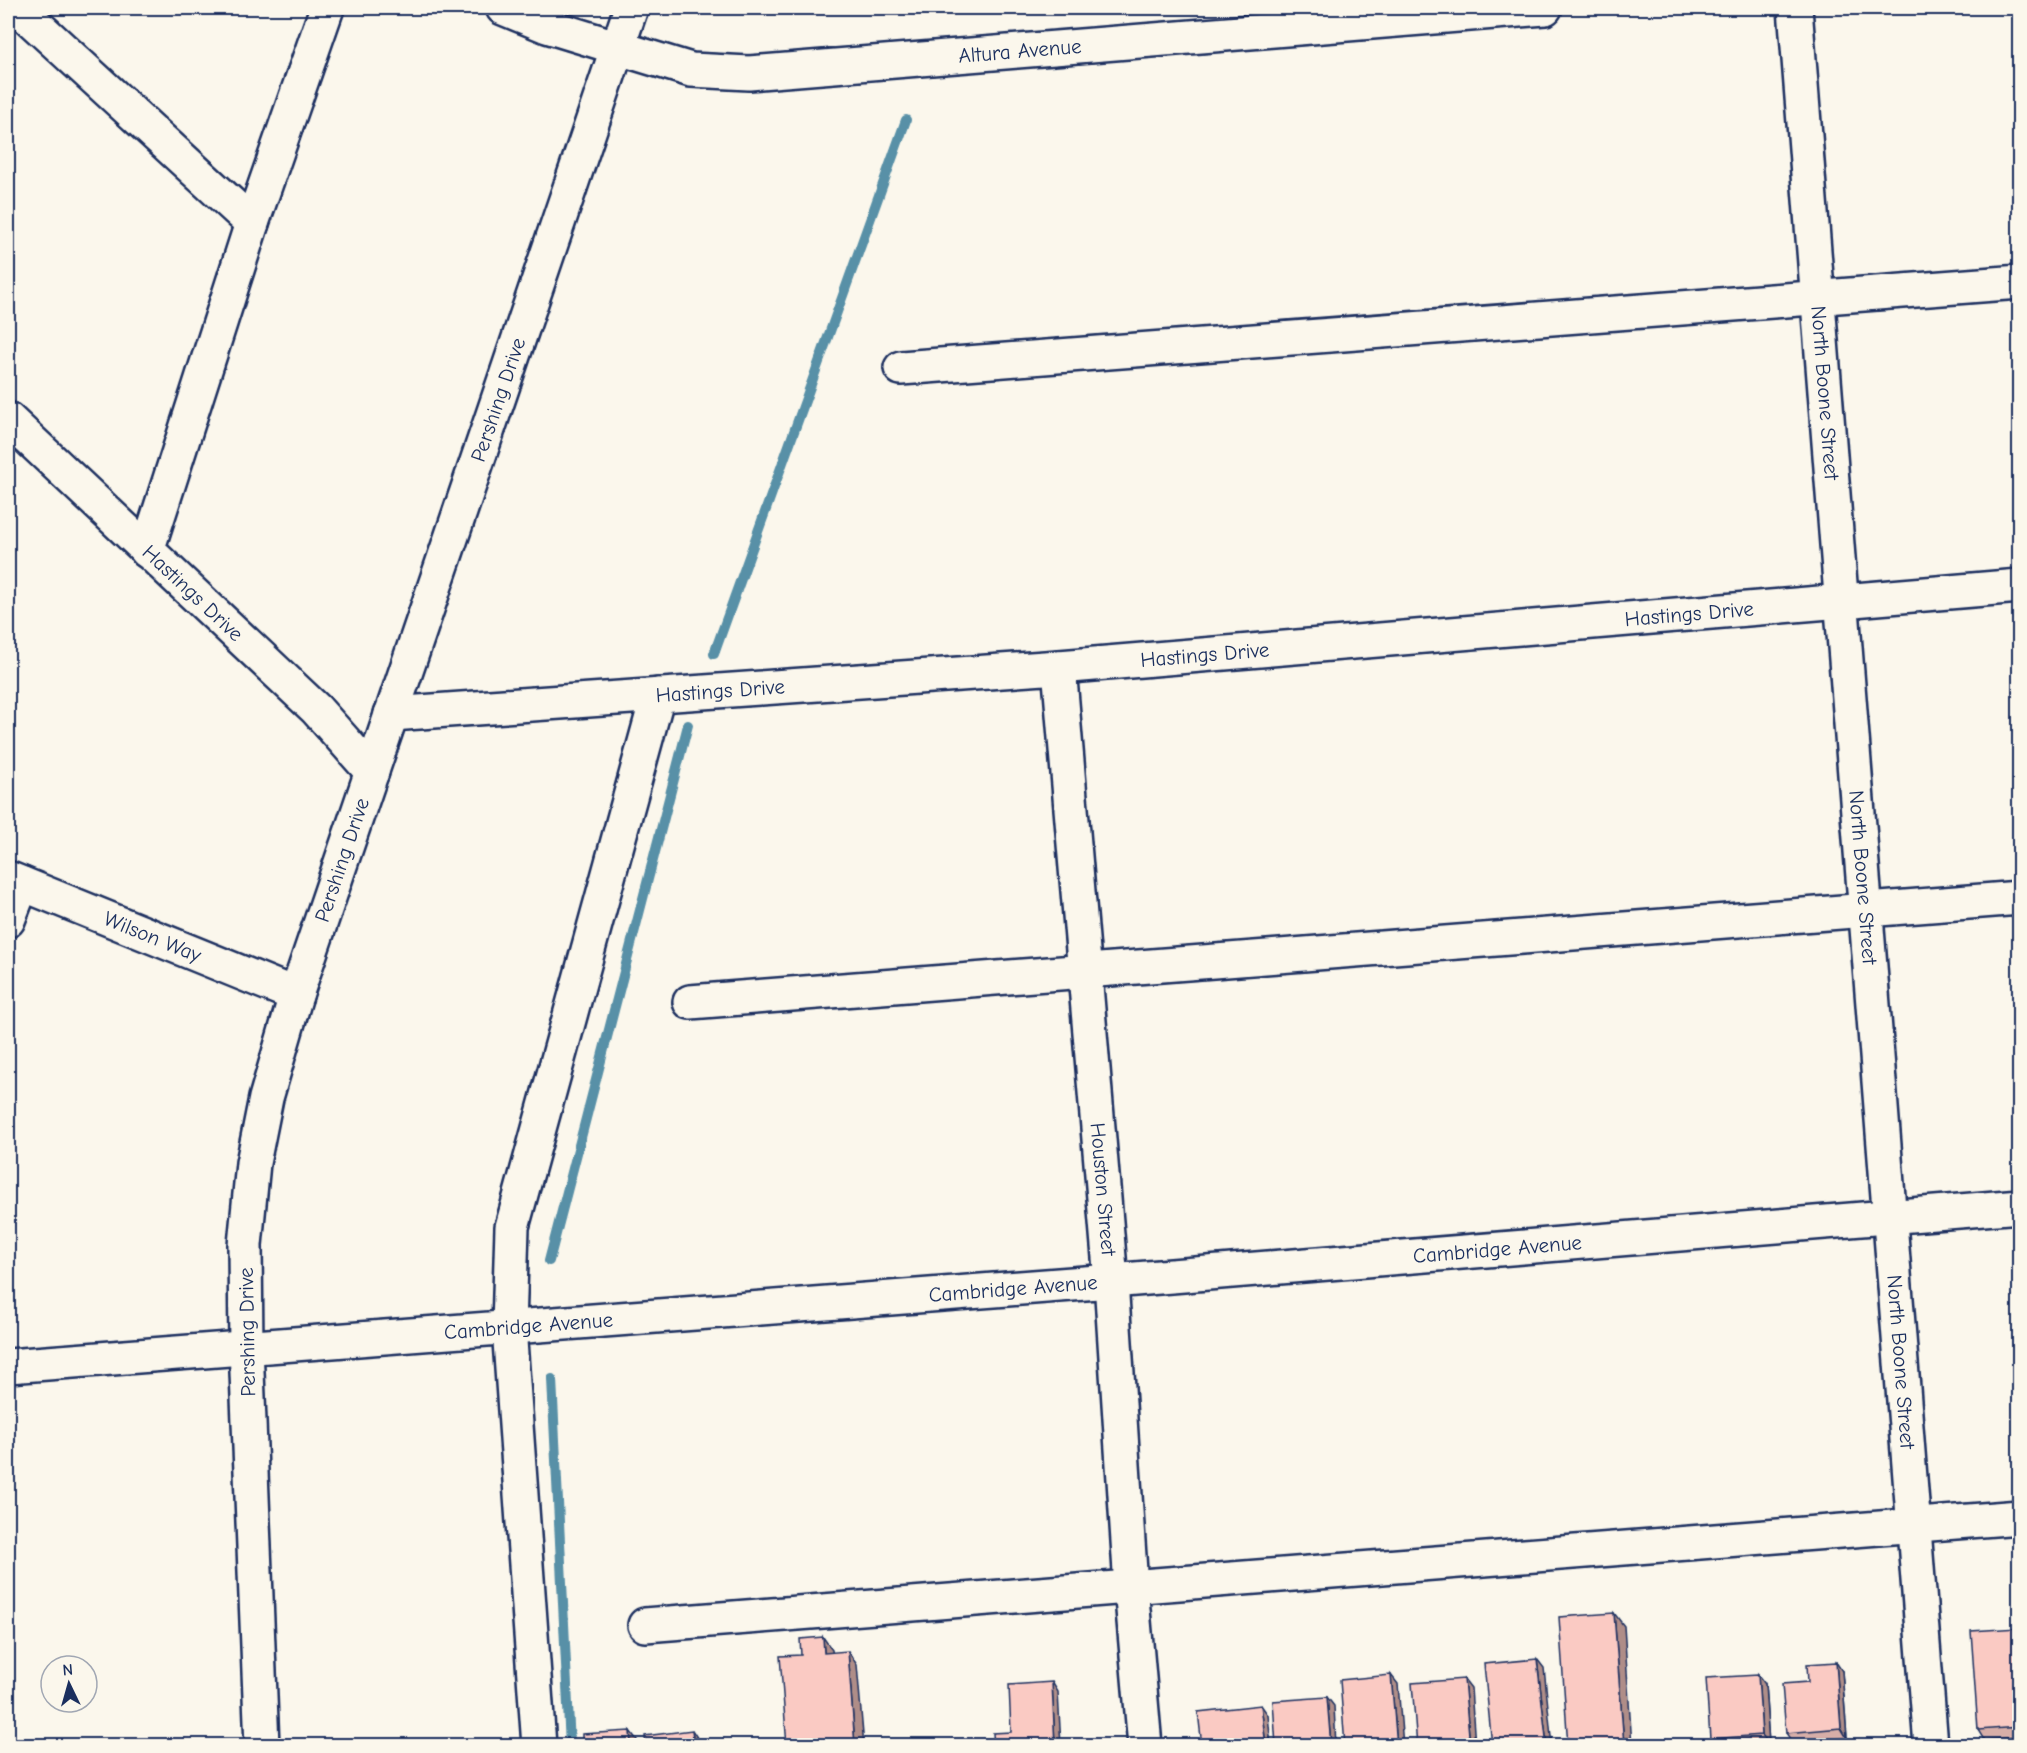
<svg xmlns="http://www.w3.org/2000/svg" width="2027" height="1753" font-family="'Comic Neue',sans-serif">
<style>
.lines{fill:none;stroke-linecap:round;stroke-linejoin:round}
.stream{stroke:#5890a7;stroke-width:10}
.minor-casing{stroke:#1b2f5e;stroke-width:38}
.major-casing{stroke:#1b2f5e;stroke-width:38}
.minor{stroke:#fbf7ec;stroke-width:33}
.major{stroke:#fbf7ec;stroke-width:33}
.wall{fill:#d7aea8;stroke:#1b2f5e;stroke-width:1.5}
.shaded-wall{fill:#af8d88;stroke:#1b2f5e;stroke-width:1.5}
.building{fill:#facac3;stroke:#1b2f5e;stroke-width:1.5}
.labels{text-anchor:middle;stroke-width:5;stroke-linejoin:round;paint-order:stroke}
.street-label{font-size:21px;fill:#1b2f5e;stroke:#fbf7ec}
</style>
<rect width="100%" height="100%" fill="#fbf7ec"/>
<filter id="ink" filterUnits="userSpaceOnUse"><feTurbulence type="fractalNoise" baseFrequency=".0167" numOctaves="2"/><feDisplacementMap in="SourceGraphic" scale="12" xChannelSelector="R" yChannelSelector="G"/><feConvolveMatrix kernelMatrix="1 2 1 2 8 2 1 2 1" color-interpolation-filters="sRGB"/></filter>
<g filter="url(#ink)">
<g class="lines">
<g class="stream">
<path d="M 714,654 L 906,120"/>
<path d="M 549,1261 L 688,725"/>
<path d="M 552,1379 L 570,1746"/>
</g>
<g class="minor-casing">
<g id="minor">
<path d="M 18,8 L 252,223"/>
<path id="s1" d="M 503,8 L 547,26 L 691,70 L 749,73 L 1545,8"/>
<path id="s2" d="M 1795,8 L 1931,1746"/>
<path d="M 901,368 L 2020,282"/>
<path id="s3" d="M 8,419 L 316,709 L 372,772"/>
<path d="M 147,551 L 252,223 L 327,8"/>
<path id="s4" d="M 1059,667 L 1111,1281 L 1131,1587 L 1145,1746"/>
<path id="s5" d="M 391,714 L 1059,667 L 2020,586"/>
<path id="s6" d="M 8,878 L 296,995"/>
<path d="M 8,920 L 22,884"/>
<path d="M 690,1002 L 2020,898"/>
<path id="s7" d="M 8,1366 L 1111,1281 L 2020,1206"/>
<path d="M 645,1625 L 2020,1517"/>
<path d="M 539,1746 L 509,1327 L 512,1227 L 658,695"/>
</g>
</g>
<g class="major-casing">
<g id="major">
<path id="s8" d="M 262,1746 L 246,1347 L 245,1245 L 253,1163 L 266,1098 L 296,995 L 631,8"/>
</g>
</g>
<use href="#minor" class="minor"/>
<use href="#major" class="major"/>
</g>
<g class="wall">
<path d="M 2019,1629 L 2019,1737 L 1984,1740 L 1978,1730 Z"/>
<path d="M 1842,1671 L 1847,1738 L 1792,1742 L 1786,1733 L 1808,1682 Z"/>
<path d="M 1765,1684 L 1769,1744 L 1754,1746 L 1714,1746 L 1710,1739 Z"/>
</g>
<g class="shaded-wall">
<path d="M 1614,1613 L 1624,1626 L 1632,1746 L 1625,1746 L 1624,1745 Z"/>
<path d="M 823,1637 L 832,1650 L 834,1667 L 824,1653 Z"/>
<path d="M 848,1651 L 857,1665 L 864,1746 L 855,1746 Z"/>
<path d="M 1537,1659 L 1544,1668 L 1552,1746 L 1547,1746 Z"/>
<path d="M 1836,1662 L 1842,1671 L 1847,1738 L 1841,1728 Z"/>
<path d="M 1391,1675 L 1398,1684 L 1403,1746 L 1397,1746 Z"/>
<path d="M 1758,1675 L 1765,1684 L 1769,1744 L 1762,1735 Z"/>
<path d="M 1464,1679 L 1471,1688 L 1475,1746 L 1470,1746 Z"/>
<path d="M 1052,1682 L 1058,1692 L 1061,1746 L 1055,1746 Z"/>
<path d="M 1327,1697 L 1334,1706 L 1336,1746 L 1331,1746 Z"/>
<path d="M 1261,1705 L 1268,1715 L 1271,1746 L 1266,1746 Z"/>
<path d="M 692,1730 L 698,1739 L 699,1746 L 694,1746 Z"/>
<path d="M 630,1731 L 637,1740 L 637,1746 L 631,1746 Z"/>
</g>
<g class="building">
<path d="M 1614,1613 L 1624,1745 L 1611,1746 L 1568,1746 L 1559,1617 Z"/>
<path d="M 2018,1628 L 2019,1645 L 2019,1727 L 1978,1730 L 1971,1631 Z"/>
<path d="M 823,1637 L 824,1653 L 848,1651 L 855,1746 L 787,1746 L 780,1656 L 801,1655 L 800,1639 Z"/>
<path d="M 1537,1659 L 1547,1746 L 1492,1746 L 1484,1664 Z"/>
<path d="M 1836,1662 L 1841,1728 L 1786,1733 L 1782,1684 L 1808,1682 L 1807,1664 Z"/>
<path d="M 1391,1675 L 1397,1746 L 1345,1746 L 1340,1680 Z"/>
<path d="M 1758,1675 L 1762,1735 L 1710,1739 L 1706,1678 Z"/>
<path d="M 1464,1679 L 1470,1746 L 1417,1746 L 1412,1683 Z"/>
<path d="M 1052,1682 L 1055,1746 L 994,1746 L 993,1733 L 1011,1732 L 1009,1685 Z"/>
<path d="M 1327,1697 L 1331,1746 L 1276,1746 L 1273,1701 Z"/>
<path d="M 1261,1705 L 1266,1746 L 1202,1746 L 1198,1712 Z"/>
<path d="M 692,1730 L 694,1746 L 646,1746 L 645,1736 Z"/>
<path d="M 630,1731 L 631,1746 L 582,1746 L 582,1734 Z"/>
<path d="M 961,1740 L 962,1746 L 887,1746 L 887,1744 Z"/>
</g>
</g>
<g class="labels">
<g class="street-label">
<text dy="7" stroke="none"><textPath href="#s1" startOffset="528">Altura Avenue</textPath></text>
<text dy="7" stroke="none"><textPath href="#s2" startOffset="386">North Boone Street</textPath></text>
<text dy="7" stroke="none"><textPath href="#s8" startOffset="1386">Pershing Drive</textPath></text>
<text dy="7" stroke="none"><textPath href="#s3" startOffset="254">Hastings Drive</textPath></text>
<text dy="7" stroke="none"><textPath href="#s5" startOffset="1302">Hastings Drive</textPath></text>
<text dy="7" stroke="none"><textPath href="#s5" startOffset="816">Hastings Drive</textPath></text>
<text dy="7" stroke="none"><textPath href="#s5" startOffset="330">Hastings Drive</textPath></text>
<text dy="7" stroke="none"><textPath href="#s8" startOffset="900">Pershing Drive</textPath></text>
<text dy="7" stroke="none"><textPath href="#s2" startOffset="872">North Boone Street</textPath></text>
<text dy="7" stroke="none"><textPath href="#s6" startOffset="156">Wilson Way</textPath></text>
<text dy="7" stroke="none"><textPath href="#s4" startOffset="524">Houston Street</textPath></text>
<text dy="7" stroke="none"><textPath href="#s7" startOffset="1494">Cambridge Avenue</textPath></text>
<text dy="7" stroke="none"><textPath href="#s7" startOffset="1008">Cambridge Avenue</textPath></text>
<text dy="7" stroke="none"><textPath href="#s7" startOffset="522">Cambridge Avenue</textPath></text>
<text transform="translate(247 1332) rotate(-91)" y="7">Pershing Drive</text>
<text dy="7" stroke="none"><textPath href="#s2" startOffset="1358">North Boone Street</textPath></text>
</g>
</g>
<rect width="2027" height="1753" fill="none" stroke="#fbf7ec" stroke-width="30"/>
<rect x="15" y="15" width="1997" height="1723" fill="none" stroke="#1b2f5e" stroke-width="2" filter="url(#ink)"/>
<g transform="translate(69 1684) rotate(355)"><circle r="28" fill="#fbf7ec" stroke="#a1a7b3" stroke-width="1.5"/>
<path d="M0-4.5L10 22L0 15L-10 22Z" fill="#1b2f5e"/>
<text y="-9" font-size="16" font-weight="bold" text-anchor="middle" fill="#1b2f5e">N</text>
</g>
</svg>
